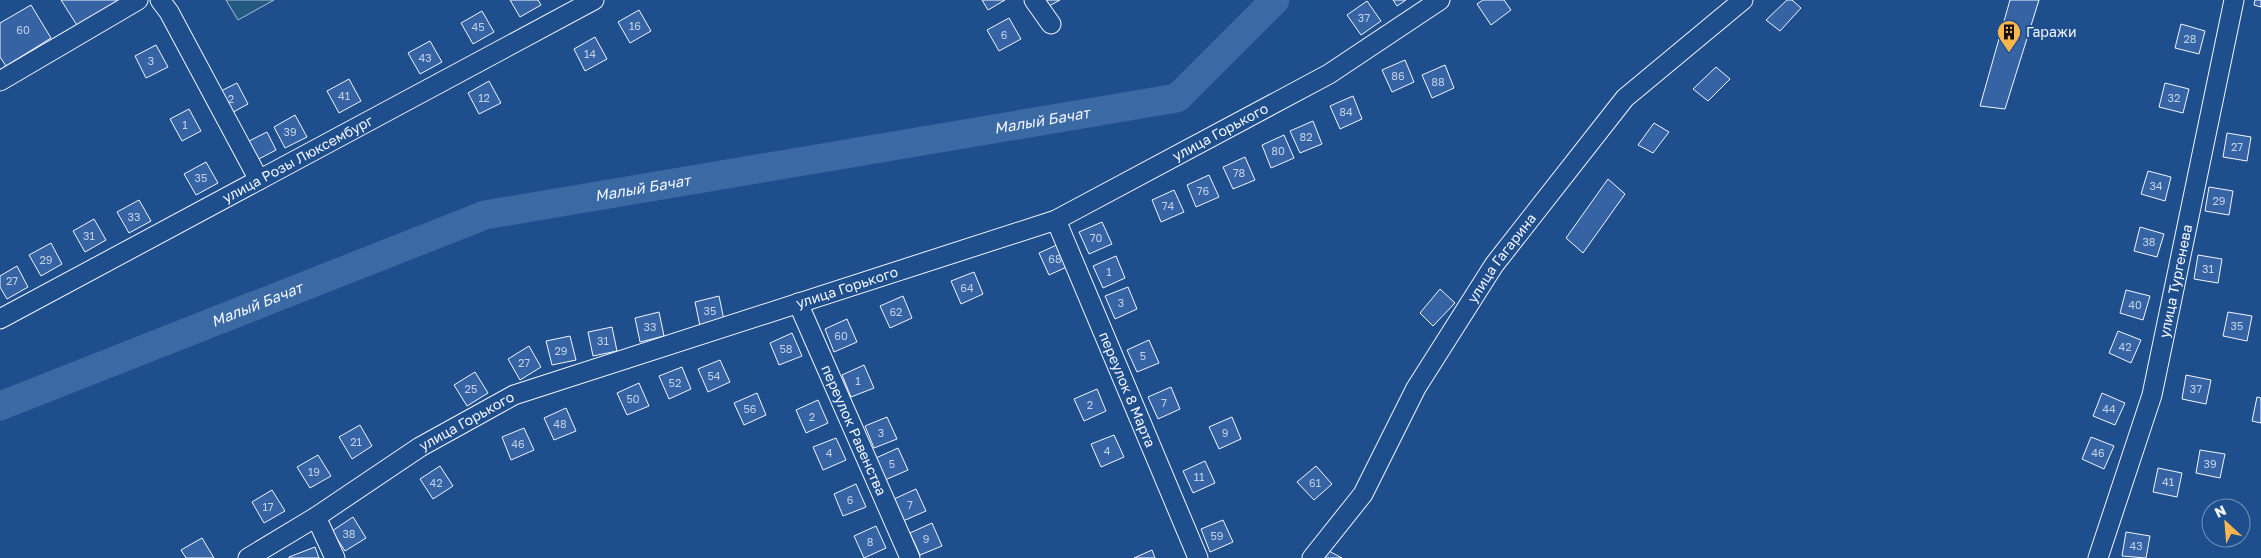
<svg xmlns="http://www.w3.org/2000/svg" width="2261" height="558" font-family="'Golos Text',sans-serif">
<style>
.green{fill:#245a82;stroke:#a8bbd7}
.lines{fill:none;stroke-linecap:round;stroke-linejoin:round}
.river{stroke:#3b69a3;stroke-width:29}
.building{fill:#3563a3;stroke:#f2f6ff}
.minor-casing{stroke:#f2f6ff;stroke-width:21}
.minor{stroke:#1f4e8c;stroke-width:19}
.labels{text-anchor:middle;stroke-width:4;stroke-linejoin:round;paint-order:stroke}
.number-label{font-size:11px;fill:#c3d1e8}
.poi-label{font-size:14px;fill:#f2f6ff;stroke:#1f4e8c;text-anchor:start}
.street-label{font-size:14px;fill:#f2f6ff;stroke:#1f4e8c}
.water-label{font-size:15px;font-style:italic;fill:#f2f6ff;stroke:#1f4e8c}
</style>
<rect width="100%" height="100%" fill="#1f4e8c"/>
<path class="green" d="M 226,0 L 274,0 L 238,20 Z"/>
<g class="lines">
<path class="river" id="s1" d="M 0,406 L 485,215 L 1177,98 L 1275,0"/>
</g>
<g class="building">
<path d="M 61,0 L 128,0 L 80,30 Z"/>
<path d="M 510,0 L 538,0 L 541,5 L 520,17 Z"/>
<path d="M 982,0 L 1005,0 L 988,10 Z"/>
<path d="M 1045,0 L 1060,0 L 1049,6 Z"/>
<path d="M 1393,0 L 1406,0 L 1397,6 Z"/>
<path d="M 1483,0 L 1504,0 L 1511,10 L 1491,25 L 1477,4 Z"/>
<path d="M 1787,0 L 1792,0 L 1801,8 L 1780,31 L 1766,20 Z"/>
<path d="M 2010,0 L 2039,0 L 2005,109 L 1980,106 Z"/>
<path d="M 2255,0 L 2261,0 L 2261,7 L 2254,5 Z"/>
<path d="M 1367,1 L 1381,21 L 1361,35 L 1347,15 Z"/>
<path d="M 31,5 L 51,38 L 6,66 L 0,57 L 0,23 Z"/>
<path d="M 639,10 L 651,31 L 630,43 L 618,22 Z"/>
<path d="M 482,11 L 494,32 L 473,44 L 461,23 Z"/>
<path d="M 1009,18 L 1021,39 L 999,51 L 987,30 Z"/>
<path d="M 2181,24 L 2205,31 L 2199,54 L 2175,48 Z"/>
<path d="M 595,37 L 607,59 L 585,71 L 574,49 Z"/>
<path d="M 430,41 L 442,62 L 420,74 L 408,53 Z"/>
<path d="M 156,45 L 168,67 L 146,78 L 135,56 Z"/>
<path d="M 1405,60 L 1414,82 L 1392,92 L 1382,70 Z"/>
<path d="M 1445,65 L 1454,88 L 1432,98 L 1422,75 Z"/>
<path d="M 1716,67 L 1730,79 L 1708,101 L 1693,89 Z"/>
<path d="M 349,79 L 361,101 L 339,113 L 327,91 Z"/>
<path d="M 489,81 L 501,103 L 479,114 L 468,93 Z"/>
<path d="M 237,83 L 248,104 L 226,116 L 215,94 Z"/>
<path d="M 2165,83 L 2189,89 L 2183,113 L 2159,107 Z"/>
<path d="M 1353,96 L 1362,119 L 1340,129 L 1330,106 Z"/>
<path d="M 189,109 L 201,131 L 182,141 L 170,119 Z"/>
<path d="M 295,115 L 307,137 L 285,148 L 274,127 Z"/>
<path d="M 1313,121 L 1322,144 L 1300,153 L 1290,131 Z"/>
<path d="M 1654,123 L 1669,132 L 1653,153 L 1638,145 Z"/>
<path d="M 267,132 L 276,150 L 255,161 L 245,143 Z"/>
<path d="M 2227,133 L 2251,137 L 2247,161 L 2223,157 Z"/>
<path d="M 1284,135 L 1294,158 L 1271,168 L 1262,145 Z"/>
<path d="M 1245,157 L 1255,180 L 1233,189 L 1223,167 Z"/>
<path d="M 206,162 L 218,183 L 196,195 L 184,174 Z"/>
<path d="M 2148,171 L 2171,177 L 2165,201 L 2141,194 Z"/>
<path d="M 1209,175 L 1219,197 L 1196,207 L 1187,185 Z"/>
<path d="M 1608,179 L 1625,194 L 1583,253 L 1566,238 Z"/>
<path d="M 2209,187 L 2233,191 L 2229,215 L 2205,211 Z"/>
<path d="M 1174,190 L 1184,212 L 1161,222 L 1152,200 Z"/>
<path d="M 139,200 L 151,221 L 129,233 L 117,212 Z"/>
<path d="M 94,219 L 106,240 L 85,252 L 73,231 Z"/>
<path d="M 1102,222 L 1112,244 L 1089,254 L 1079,232 Z"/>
<path d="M 2140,227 L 2164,234 L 2157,257 L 2134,251 Z"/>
<path d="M 51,243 L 62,264 L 41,276 L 29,255 Z"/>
<path d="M 1061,243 L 1071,265 L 1049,275 L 1039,253 Z"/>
<path d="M 2198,255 L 2222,259 L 2218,283 L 2194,279 Z"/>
<path d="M 1116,256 L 1125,278 L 1103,288 L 1093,266 Z"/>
<path d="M 17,266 L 28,287 L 7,299 L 0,287 L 0,276 Z"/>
<path d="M 974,272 L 983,294 L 961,304 L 951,281 Z"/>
<path d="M 1128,287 L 1137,309 L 1115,319 L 1105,296 Z"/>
<path d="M 1440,289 L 1455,303 L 1433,326 L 1420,313 Z"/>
<path d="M 2126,290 L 2150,296 L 2143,320 L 2120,313 Z"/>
<path d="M 719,296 L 724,320 L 700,326 L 695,302 Z"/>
<path d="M 903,296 L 912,318 L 890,328 L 880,306 Z"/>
<path d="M 659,312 L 664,336 L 640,342 L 635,318 Z"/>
<path d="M 2228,312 L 2252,316 L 2247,341 L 2223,336 Z"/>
<path d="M 847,319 L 857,342 L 834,352 L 825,329 Z"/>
<path d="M 612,327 L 617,351 L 593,356 L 588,332 Z"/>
<path d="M 2118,331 L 2141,340 L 2131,363 L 2109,353 Z"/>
<path d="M 792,333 L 802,356 L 779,365 L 770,343 Z"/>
<path d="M 570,336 L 576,360 L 552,365 L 546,341 Z"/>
<path d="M 1149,340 L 1159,363 L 1137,372 L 1127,350 Z"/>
<path d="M 529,346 L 541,367 L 520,380 L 508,359 Z"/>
<path d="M 720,360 L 730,382 L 708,392 L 698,369 Z"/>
<path d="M 864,365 L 874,388 L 851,397 L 842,375 Z"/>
<path d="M 682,367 L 691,389 L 669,399 L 659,376 Z"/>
<path d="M 475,372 L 488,393 L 467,406 L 454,385 Z"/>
<path d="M 2186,375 L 2211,380 L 2206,404 L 2182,399 Z"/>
<path d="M 639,383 L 649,406 L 627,415 L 617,393 Z"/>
<path d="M 1171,387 L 1180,409 L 1158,419 L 1148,397 Z"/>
<path d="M 1097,389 L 1106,411 L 1084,421 L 1074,399 Z"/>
<path d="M 757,393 L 766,415 L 744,425 L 734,403 Z"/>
<path d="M 2102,393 L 2125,403 L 2115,425 L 2093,416 Z"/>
<path d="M 2257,397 L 2261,398 L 2261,423 L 2252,421 Z"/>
<path d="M 818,400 L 828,423 L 806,433 L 796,410 Z"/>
<path d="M 566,408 L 576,431 L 554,440 L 544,418 Z"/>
<path d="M 887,417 L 897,439 L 874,448 L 865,426 Z"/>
<path d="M 1232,417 L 1241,439 L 1219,449 L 1209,427 Z"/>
<path d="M 360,425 L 372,446 L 352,459 L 339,437 Z"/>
<path d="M 524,428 L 534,450 L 511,460 L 502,437 Z"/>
<path d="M 1114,435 L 1124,457 L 1101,467 L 1091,444 Z"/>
<path d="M 2091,437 L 2114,446 L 2104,469 L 2082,459 Z"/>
<path d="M 836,438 L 846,460 L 823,470 L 813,447 Z"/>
<path d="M 898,448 L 908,470 L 885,480 L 876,458 Z"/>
<path d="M 2200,450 L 2225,454 L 2220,478 L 2196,473 Z"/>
<path d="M 318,455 L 331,476 L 310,488 L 297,467 Z"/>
<path d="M 1205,461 L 1215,483 L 1193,493 L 1183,471 Z"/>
<path d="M 440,466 L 453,486 L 433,499 L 420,479 Z"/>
<path d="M 1316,466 L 1332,484 L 1314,500 L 1297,482 Z"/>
<path d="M 2158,468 L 2182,473 L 2177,497 L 2153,492 Z"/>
<path d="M 856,484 L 866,507 L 843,516 L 834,494 Z"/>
<path d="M 916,489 L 926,511 L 903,521 L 894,499 Z"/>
<path d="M 272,490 L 285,511 L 264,523 L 252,502 Z"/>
<path d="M 353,517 L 366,538 L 345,551 L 332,531 Z"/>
<path d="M 1223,520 L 1233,542 L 1210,552 L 1201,529 Z"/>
<path d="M 932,523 L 942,546 L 920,555 L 910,533 Z"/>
<path d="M 876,526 L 886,548 L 864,558 L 854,536 Z"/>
<path d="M 2126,532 L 2150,536 L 2146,558 L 2122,556 Z"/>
<path d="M 202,538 L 214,558 L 186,558 L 181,550 Z"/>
<path d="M 315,547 L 319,558 L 289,558 L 289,557 Z"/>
<path d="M 1152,550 L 1155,558 L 1134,558 Z"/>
<path d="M 1329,551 L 1342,558 L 1324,558 Z"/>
</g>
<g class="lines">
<g class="minor-casing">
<g id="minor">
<path d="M 160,0 L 169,12 L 259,180"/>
<path d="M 1034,0 L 1051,24"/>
<path d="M 0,81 L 138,0"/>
<path id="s2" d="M 1056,220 L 1198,558"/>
<path id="s3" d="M 798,303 L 910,558"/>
<path id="s4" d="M 0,319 L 594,0"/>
<path d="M 316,517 L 335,558"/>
<path id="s5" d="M 248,558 L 316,517 L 420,447 L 514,395 L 1056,220 L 1329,74 L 1440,0"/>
<path id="s6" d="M 1312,558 L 1363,494 L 1416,388 L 1494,265 L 1625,98 L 1743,0"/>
<path id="s7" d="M 2098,558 L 2152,395 L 2234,0"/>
</g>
</g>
<use href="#minor" class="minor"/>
</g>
<defs>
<g id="building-pin" transform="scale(1.25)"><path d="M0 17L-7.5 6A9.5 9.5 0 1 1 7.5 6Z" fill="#ffb74d" stroke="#1f4e8c"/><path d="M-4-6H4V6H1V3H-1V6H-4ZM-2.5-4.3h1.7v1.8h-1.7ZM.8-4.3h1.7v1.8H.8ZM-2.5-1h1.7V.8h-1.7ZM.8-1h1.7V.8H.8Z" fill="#111"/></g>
</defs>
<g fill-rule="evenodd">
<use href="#building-pin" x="2009" y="32"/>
</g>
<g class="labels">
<g class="number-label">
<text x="1364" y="22">37</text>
<text x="635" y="30">16</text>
<text x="478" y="31">45</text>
<text x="23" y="34">60</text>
<text x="1004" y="39">6</text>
<text x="2190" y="43">28</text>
<text x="590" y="58">14</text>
<text x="425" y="62">43</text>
<text x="151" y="65">3</text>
<text x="1398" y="80">86</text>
<text x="1438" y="86">88</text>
<text x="344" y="100">41</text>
<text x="484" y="102">12</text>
<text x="2174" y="102">32</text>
<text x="231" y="103">2</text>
<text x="1346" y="116">84</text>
<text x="185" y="129">1</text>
<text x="290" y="136">39</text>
<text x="1306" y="141">82</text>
<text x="2237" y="151">27</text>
<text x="1278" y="155">80</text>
<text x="1239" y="177">78</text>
<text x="201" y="182">35</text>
<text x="2156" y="190">34</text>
<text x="1203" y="195">76</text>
<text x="2219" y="205">29</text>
<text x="1168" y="210">74</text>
<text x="134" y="221">33</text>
<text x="89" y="240">31</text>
<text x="1096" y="242">70</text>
<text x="2149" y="246">38</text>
<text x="1055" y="263">68</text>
<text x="46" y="264">29</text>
<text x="2208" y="273">31</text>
<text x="1109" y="276">1</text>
<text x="12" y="285">27</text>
<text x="967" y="292">64</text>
<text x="1121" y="307">3</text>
<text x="2135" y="309">40</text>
<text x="710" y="315">35</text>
<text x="896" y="316">62</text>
<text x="2237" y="330">35</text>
<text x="650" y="331">33</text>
<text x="841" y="340">60</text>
<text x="603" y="345">31</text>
<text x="2125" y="351">42</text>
<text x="786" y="353">58</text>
<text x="561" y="355">29</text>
<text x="1143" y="360">5</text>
<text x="524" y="367">27</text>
<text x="714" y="380">54</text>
<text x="858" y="385">1</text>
<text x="675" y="387">52</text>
<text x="471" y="393">25</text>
<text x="2196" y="393">37</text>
<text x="633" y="403">50</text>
<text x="1164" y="407">7</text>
<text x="1090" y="409">2</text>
<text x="750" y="413">56</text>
<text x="2109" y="413">44</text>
<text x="812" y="421">2</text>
<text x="560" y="428">48</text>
<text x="881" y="437">3</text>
<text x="1225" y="437">9</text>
<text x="356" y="446">21</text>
<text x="518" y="448">46</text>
<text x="1107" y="455">4</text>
<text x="829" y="457">4</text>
<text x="2098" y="457">46</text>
<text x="892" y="468">5</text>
<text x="2210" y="468">39</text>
<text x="314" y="476">19</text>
<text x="1199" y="481">11</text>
<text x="2168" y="486">41</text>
<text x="436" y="487">42</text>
<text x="1315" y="487">61</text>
<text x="850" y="504">6</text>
<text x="910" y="509">7</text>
<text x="268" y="511">17</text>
<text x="349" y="538">38</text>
<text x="1217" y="540">59</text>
<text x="926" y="543">9</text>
<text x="870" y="546">8</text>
<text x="2136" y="550">43</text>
</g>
<g class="poi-label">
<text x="2026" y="37">Гаражи</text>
</g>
<g class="street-label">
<text dy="5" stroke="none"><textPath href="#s5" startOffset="1068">улица Горького</textPath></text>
<text dy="5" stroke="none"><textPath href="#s4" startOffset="338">улица Розы Люксембург</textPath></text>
<text dy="5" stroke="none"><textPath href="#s6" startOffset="356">улица Гагарина</textPath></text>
<text dy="5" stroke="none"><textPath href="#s7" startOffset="288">улица Тургенева</textPath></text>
<text dy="5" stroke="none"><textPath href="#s5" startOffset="662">улица Горького</textPath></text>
<text dy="5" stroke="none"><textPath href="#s2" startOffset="184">переулок 8 Марта</textPath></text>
<text dy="5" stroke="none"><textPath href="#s5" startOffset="258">улица Горького</textPath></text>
<text dy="5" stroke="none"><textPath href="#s3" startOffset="139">переулок Равенства</textPath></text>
</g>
<g class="water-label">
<text dy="5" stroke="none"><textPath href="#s1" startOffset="1086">Малый Бачат</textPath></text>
<text dy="5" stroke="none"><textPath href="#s1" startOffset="681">Малый Бачат</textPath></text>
<text dy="5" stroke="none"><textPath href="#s1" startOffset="276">Малый Бачат</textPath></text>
</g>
</g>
<g transform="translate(2226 523) rotate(334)"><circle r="24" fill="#1f4e8c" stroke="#7391ba"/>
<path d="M0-4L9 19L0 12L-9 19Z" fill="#ffb74d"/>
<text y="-8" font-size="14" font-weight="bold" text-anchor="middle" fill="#f2f6ff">N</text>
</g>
</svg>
